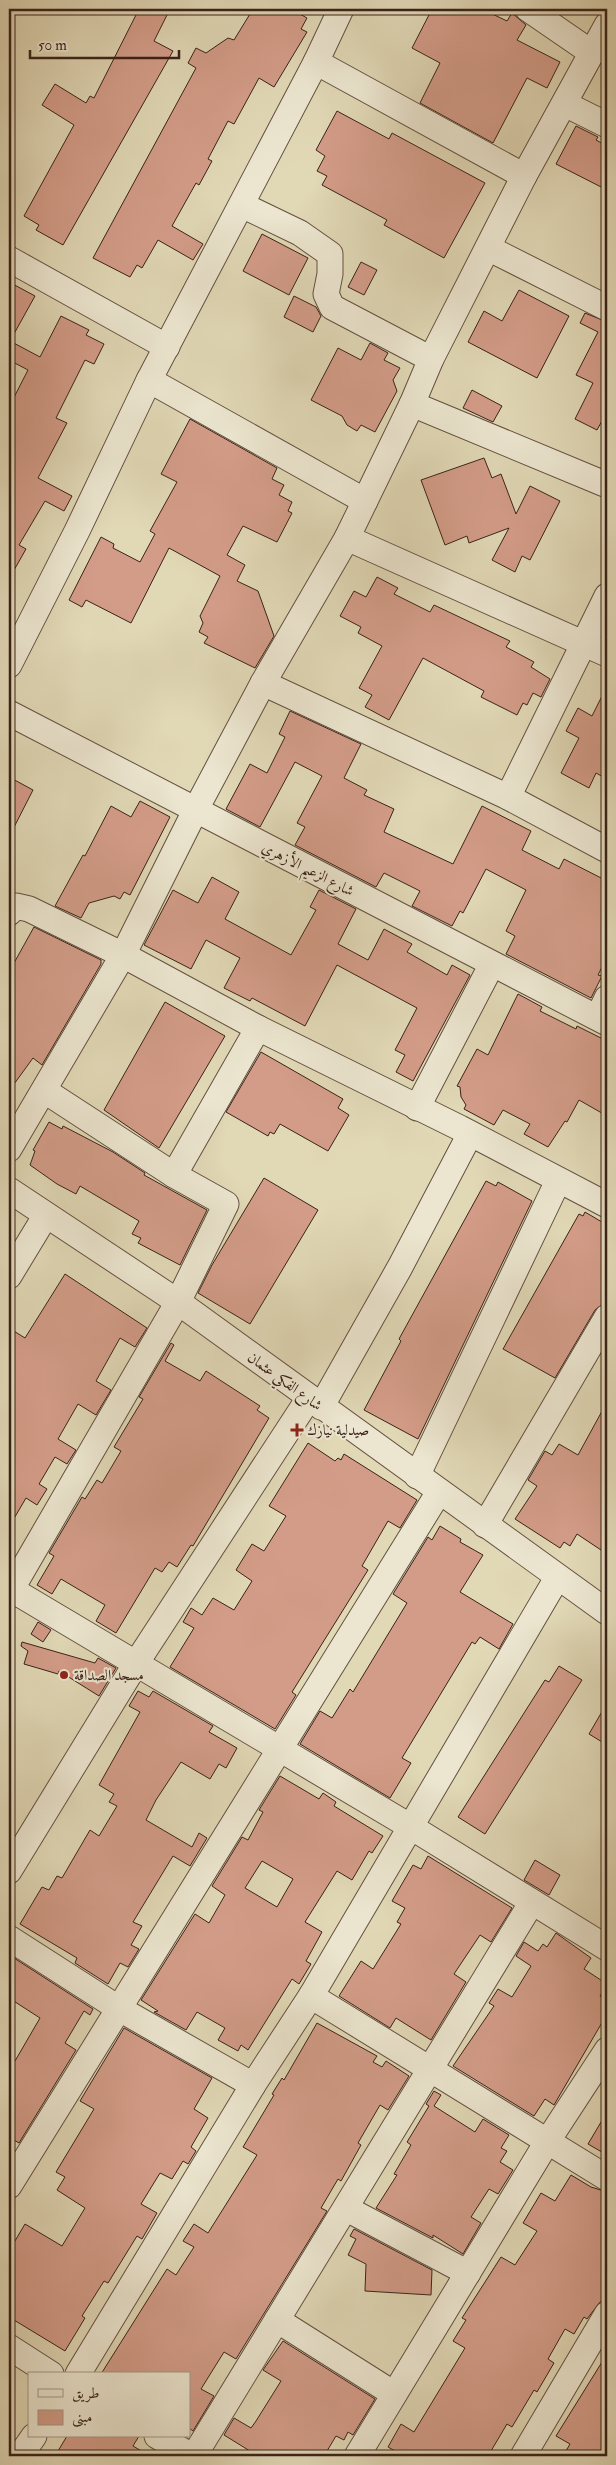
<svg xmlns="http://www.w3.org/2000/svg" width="616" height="2465" font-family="'IM FELL Double Pica',Amiri,serif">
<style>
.building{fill:#d39c88;stroke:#3a2219;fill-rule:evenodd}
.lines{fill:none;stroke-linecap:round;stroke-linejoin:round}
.minor-casing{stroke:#645040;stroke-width:27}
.minor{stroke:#ece6d0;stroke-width:25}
.poi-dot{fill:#8f2418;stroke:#ece6d0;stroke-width:2}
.labels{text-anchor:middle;stroke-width:4;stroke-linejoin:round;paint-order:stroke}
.street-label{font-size:15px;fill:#3a2219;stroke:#ece6d0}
.poi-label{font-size:15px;fill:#3a2219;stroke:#ece6d0;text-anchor:start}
</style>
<rect width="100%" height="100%" fill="#e1d8b6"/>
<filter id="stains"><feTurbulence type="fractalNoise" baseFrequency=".004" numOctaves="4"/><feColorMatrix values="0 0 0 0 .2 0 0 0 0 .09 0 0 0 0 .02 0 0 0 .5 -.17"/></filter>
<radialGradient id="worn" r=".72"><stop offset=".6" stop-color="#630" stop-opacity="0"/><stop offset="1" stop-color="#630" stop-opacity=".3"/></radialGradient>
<g class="building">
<path d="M 139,9 L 170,9 L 154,41 L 173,51 L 63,245 L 36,230 L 39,225 L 24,216 L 74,125 L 42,105 L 55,84 L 86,103 L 90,96 L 94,98 Z"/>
<path d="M 253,9 L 291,9 L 307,18 L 301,29 L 307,32 L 274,87 L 259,78 L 234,124 L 228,121 L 208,159 L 212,161 L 199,185 L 196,183 L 172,226 L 203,244 L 193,260 L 158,240 L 142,268 L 137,265 L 130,277 L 93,258 L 196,68 L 188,63 L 196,48 L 206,53 L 228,38 L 234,40 Z"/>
<path d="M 432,9 L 482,9 L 507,21 L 512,13 L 526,25 L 517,40 L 560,62 L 547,88 L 527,78 L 493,143 L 420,103 L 440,63 L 412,48 Z"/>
<path d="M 337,111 L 389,139 L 392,133 L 485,183 L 444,258 L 384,225 L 387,220 L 322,185 L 327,176 L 317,171 L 325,156 L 316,150 Z"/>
<path d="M 576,126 L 598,137 L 596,140 L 607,146 L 607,190 L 556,164 Z"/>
<path d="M 262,234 L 308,258 L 289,295 L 243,271 Z"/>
<path d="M 361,262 L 377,270 L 364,295 L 348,287 Z"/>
<path d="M 9,282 L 35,296 L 10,341 L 40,357 L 61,316 L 89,330 L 86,335 L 104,344 L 94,364 L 85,360 L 56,418 L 67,423 L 38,478 L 72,496 L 64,511 L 45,501 L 19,545 L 26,549 L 9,579 L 9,407 L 28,370 L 9,360 Z"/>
<path d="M 519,290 L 569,316 L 537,378 L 468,342 L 484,311 L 502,321 Z"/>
<path d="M 294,296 L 316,307 L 321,316 L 313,332 L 284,317 Z"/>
<path d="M 585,313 L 607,322 L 607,421 L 603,419 L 597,430 L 575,419 L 593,383 L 576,375 L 598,332 L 580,323 Z"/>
<path d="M 370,343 L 388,353 L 384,360 L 400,368 L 393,380 L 397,391 L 375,432 L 361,425 L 357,431 L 347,425 L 342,416 L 311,400 L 338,348 L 361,360 Z"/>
<path d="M 472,390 L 502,406 L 493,422 L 463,408 Z"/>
<path d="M 190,419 L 277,468 L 272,479 L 284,485 L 279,495 L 292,502 L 288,511 L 292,513 L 277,542 L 243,526 L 227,555 L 245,565 L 237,581 L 258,591 L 274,636 L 255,668 L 204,643 L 208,637 L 199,632 L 203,623 L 200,616 L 220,576 L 169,548 L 131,623 L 86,600 L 82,607 L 69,600 L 101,537 L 114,544 L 113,548 L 140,562 L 155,534 L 150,531 L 177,482 L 161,474 Z"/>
<path d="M 484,458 L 492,478 L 501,474 L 516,514 L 530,486 L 560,501 L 530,560 L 522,556 L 515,572 L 492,560 L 509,528 L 469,543 L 467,536 L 445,545 L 421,480 Z"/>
<path d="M 377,577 L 398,588 L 394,594 L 430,612 L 434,605 L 510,641 L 506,647 L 534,662 L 531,667 L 550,679 L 541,697 L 533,693 L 527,705 L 523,703 L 517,715 L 481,697 L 484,691 L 423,658 L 389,720 L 365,707 L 372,695 L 359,688 L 382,646 L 358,633 L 361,627 L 340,616 L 354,591 L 366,597 Z"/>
<path d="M 607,686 L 607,779 L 596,773 L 589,788 L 561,773 L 579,738 L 566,731 L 578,708 L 592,716 Z"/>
<path d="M 290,711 L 361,744 L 344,778 L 367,790 L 364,795 L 394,809 L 384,832 L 453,864 L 482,806 L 531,831 L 522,850 L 559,869 L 564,859 L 607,881 L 607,957 L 598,975 L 602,976 L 591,998 L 506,954 L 515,936 L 506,931 L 526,890 L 486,869 L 463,913 L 460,911 L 452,926 L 412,906 L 420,891 L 384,873 L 376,887 L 295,845 L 305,827 L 297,823 L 322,776 L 295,762 L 260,827 L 226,809 L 250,764 L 267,773 L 285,737 L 279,734 Z"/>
<path d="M 9,777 L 33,790 L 9,837 Z"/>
<path d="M 140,801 L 170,817 L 130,895 L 124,892 L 120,899 L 114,896 L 89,903 L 81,918 L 55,906 L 83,855 L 85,856 L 111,806 L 131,817 Z"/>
<path d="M 212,877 L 239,892 L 225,919 L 291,955 L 316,910 L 310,907 L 319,890 L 356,909 L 338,944 L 368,960 L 384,929 L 412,944 L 407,952 L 447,975 L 452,965 L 470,975 L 413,1081 L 396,1072 L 405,1055 L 395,1050 L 417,1008 L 337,965 L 305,1026 L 252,998 L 250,1001 L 224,988 L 240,958 L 206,940 L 191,969 L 144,945 L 173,890 L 198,903 Z"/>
<path d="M 34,927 L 101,960 L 101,964 L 42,1065 L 33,1058 L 9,1091 L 9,972 Z"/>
<path d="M 518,994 L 542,1007 L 540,1011 L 576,1029 L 577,1026 L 607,1041 L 607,1116 L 579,1100 L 567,1122 L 565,1121 L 548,1147 L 524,1134 L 530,1124 L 503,1110 L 494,1125 L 464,1109 L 466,1105 L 461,1097 L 460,1087 L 457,1086 L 477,1049 L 488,1055 Z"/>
<path d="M 165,1002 L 225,1036 L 159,1148 L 104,1110 Z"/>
<path d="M 261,1052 L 343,1099 L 338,1108 L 349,1115 L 328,1151 L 280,1124 L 274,1134 L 270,1132 L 268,1136 L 226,1112 Z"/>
<path d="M 49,1122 L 62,1129 L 63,1126 L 113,1152 L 145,1173 L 144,1175 L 207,1210 L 180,1265 L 138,1243 L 141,1238 L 132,1234 L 139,1221 L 80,1186 L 76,1194 L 57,1184 L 30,1165 L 35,1151 L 33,1150 Z"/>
<path d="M 264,1178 L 318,1210 L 250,1324 L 198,1293 L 212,1265 Z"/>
<path d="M 486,1181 L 496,1186 L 498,1182 L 532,1201 L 418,1439 L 364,1410 L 401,1341 L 399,1339 Z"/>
<path d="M 585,1212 L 607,1225 L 607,1298 L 604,1303 L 595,1310 L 555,1378 L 503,1349 L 579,1214 L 583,1216 Z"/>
<path d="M 65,1274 L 147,1328 L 135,1347 L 120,1338 L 96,1381 L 111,1390 L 96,1415 L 78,1404 L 58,1439 L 76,1450 L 67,1464 L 55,1457 L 39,1484 L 47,1489 L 37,1505 L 26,1498 L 9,1527 L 9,1328 L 25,1338 Z"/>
<path d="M 171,1343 L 174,1345 L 165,1361 L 200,1381 L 206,1371 L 260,1406 L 257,1410 L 269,1418 L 193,1546 L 191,1545 L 177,1567 L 169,1562 L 162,1572 L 155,1568 L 116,1633 L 96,1621 L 105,1605 L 61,1579 L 52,1594 L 37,1585 L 54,1556 L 49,1553 L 82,1497 L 85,1499 L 97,1480 L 102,1483 L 121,1451 L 114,1447 L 143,1399 L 139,1397 Z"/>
<path d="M 607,1402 L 607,1554 L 577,1534 L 570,1546 L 564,1542 L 560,1548 L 515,1519 L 537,1486 L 528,1480 L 545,1451 L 552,1455 L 559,1444 L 578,1455 Z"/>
<path d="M 308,1443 L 335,1461 L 338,1458 L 341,1460 L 344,1454 L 417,1500 L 400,1528 L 388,1521 L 362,1566 L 368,1570 L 292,1692 L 296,1695 L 275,1729 L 170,1667 L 194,1628 L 183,1622 L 191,1608 L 202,1615 L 213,1598 L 234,1610 L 252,1581 L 236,1570 L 252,1544 L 264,1551 L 286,1516 L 269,1506 Z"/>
<path d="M 440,1526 L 461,1539 L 460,1542 L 483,1555 L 460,1592 L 513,1624 L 499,1649 L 480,1637 L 475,1644 L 472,1642 L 402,1758 L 411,1763 L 390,1798 L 300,1744 L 320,1711 L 332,1718 L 350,1689 L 353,1692 L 407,1603 L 393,1594 L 428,1537 L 432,1540 Z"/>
<path d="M 38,1622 L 51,1630 L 43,1642 L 31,1634 Z"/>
<path d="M 22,1642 L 95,1663 L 98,1658 L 116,1668 L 99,1696 L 59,1671 L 58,1674 L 24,1664 L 28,1651 L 21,1646 Z"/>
<path d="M 559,1666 L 582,1680 L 485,1834 L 458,1817 L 545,1680 L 549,1682 Z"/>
<path d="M 138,1691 L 149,1697 L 153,1691 L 213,1726 L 209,1732 L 237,1748 L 226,1768 L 219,1764 L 210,1779 L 181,1762 L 156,1800 L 146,1820 L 192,1847 L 199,1833 L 207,1838 L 190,1866 L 173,1856 L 133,1922 L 142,1926 L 131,1945 L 139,1949 L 128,1967 L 120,1963 L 108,1984 L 75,1963 L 77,1958 L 20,1924 L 42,1887 L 49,1890 L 57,1876 L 62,1878 L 90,1830 L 99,1836 L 117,1806 L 109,1802 L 114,1794 L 99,1785 L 140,1712 L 129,1706 Z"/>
<path d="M 607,1703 L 607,1745 L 589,1734 Z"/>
<path d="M 280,1776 L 319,1799 L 323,1793 L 336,1802 L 334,1806 L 383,1836 L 372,1853 L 369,1851 L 352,1880 L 337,1871 L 305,1922 L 322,1932 L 306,1961 L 311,1964 L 299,1984 L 292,1979 L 248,2050 L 241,2045 L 238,2051 L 218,2040 L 225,2028 L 197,2012 L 186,2030 L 154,2012 L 158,2011 L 141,2000 L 195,1914 L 209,1923 L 225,1895 L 212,1886 L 242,1837 L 248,1840 L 263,1812 L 259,1810 ZM 262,1861 L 293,1879 L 277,1907 L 245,1888 Z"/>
<path d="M 428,1856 L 512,1908 L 491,1942 L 480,1935 L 454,1974 L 466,1982 L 431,2040 L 396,2018 L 390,2028 L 339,1996 L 361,1961 L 373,1969 L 401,1924 L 397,1922 L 405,1908 L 392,1901 L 413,1865 L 421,1869 Z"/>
<path d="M 535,1860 L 560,1875 L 549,1895 L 524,1880 Z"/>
<path d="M 556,1933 L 591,1958 L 584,1969 L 607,1984 L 600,1996 L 607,2001 L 607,2014 L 554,2105 L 545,2099 L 534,2116 L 453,2066 L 494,2006 L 489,2003 L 498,1989 L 512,1997 L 531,1966 L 516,1956 L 524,1942 L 538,1951 L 543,1944 L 547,1947 Z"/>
<path d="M 14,1958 L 93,2009 L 90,2015 L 84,2011 L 65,2043 L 76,2050 L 19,2143 L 9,2137 L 9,2057 L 15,2061 L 40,2018 L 9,1998 L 9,1967 Z"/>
<path d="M 317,2023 L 377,2056 L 373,2062 L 382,2067 L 386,2061 L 409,2076 L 388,2110 L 380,2105 L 358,2143 L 361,2145 L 341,2181 L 338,2179 L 321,2208 L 327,2211 L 236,2359 L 224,2352 L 201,2389 L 214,2396 L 193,2431 L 189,2428 L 189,2374 L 101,2374 L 167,2269 L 176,2275 L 194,2247 L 183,2241 L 194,2224 L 208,2233 L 257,2155 L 243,2147 L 274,2095 L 272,2094 L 282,2078 L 284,2080 Z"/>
<path d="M 124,2028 L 212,2078 L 194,2109 L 208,2118 L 191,2147 L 196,2151 L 188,2164 L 183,2161 L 172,2179 L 160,2173 L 141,2204 L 157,2213 L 142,2239 L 137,2236 L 108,2283 L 104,2281 L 82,2316 L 85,2318 L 65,2351 L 9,2317 L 9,2251 L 25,2224 L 62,2246 L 85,2208 L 57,2190 L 65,2177 L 56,2172 L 94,2109 L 80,2101 Z"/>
<path d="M 434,2091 L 441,2095 L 434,2106 L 475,2132 L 483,2119 L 509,2135 L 501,2148 L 507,2151 L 500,2162 L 513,2170 L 498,2194 L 489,2189 L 471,2217 L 481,2223 L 463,2254 L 433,2235 L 433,2238 L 376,2208 L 397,2175 L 394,2174 L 411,2145 L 407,2142 L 429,2106 L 426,2104 Z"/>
<path d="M 607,2112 L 607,2155 L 588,2144 Z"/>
<path d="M 571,2175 L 591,2187 L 607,2192 L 607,2300 L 600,2302 L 587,2319 L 584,2317 L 574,2334 L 565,2329 L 548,2359 L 554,2363 L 537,2392 L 534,2390 L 512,2427 L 507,2424 L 488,2456 L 404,2456 L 388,2447 L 401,2424 L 414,2432 L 465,2348 L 453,2341 L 466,2320 L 462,2318 L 501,2257 L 515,2265 L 537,2231 L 523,2223 L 541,2193 L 555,2201 Z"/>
<path d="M 354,2229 L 432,2270 L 431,2295 L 365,2291 L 366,2264 L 348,2255 L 356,2239 L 350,2236 Z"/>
<path d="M 283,2341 L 375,2399 L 353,2435 L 348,2432 L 344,2440 L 336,2436 L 324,2456 L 258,2456 L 224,2435 L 234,2418 L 251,2428 L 256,2421 L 281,2381 L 263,2370 Z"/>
<path d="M 607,2354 L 607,2456 L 563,2456 L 570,2444 L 556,2436 Z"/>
<path d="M 67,2436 L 139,2436 L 133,2446 L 150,2456 L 55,2456 Z"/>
</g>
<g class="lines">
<g class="minor-casing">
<g id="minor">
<path d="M 528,9 L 592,53"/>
<path d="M 316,62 L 524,176"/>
<path d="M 565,104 L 607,125"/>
<path d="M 242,205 L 300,233 L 330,254 L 330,274 L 326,294 L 332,307 L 431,359"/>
<path d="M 488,248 L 607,308"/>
<path d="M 9,259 L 167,347"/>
<path d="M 149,380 L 365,501"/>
<path d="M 412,404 L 607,485"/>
<path d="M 347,538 L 607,654"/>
<path d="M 9,665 L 77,531 L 149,380 L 316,62 L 341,9"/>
<path d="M 263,683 L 508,797 L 607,850"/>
<path d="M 9,713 L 607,1023"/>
<path d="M 508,797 L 607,596"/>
<path d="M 9,913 L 16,906 L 29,909 L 123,955 L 258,1028 L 460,1128 L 607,1205"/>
<path d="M 598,1017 L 607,998"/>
<path d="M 417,1108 L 492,964"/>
<path d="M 9,1149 L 123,955 L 195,811 L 263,683 L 347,538 L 412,404 L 431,359 L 524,176 L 607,25"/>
<path d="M 174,1175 L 258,1028"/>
<path d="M 9,1190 L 178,1302 L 607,1612"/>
<path d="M 9,1276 L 46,1215"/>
<path d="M 321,1407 L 400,1267 L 470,1134"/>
<path d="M 417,1476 L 558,1181"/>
<path d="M 485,1525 L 607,1317"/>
<path d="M 9,1588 L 411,1827 L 607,1948"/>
<path d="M 11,1590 L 178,1302 L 226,1204 L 174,1175 L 45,1091"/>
<path d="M 9,1871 L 135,1665 L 309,1398"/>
<path d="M 9,1938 L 118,2008 L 253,2085"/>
<path d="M 311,1996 L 607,2178"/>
<path d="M 9,2186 L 439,1492"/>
<path d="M 347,2209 L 468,2273"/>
<path d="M 277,2320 L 394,2394"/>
<path d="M 9,2347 L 51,2374"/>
<path d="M 78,2374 L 253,2085 L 311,1996 L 557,1578"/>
<path d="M 157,2436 L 192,2456"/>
<path d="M 20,2456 L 34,2436"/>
<path d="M 194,2456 L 532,1902"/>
<path d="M 357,2456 L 547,2142 L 607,2050"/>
<path d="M 523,2456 L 607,2314"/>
</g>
</g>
<use href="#minor" class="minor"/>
</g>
<g class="poi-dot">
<path d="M294.5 1422.5h5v5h5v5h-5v5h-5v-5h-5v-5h5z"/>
<circle cx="64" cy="1675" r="5"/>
</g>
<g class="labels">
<g class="street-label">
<text transform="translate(308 869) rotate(27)" y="5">شارع الزعيم الأزهري</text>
<text transform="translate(285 1381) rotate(36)" y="5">شارع الفكي عثمان</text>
</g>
<g class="poi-label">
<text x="307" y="1435">صيدلية نيازك</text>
<text x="74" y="1680">مسجد الصداقة</text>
</g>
</g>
<rect width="616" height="2465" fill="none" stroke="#e1d8b6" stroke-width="30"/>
<rect x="10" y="10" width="596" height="2445" fill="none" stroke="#3a2219" stroke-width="2.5"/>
<rect x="15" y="15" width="586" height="2435" fill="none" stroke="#3a2219"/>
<rect x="28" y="2372" width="162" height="65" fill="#ece6d0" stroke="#a59887"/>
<rect x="38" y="2389" width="25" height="8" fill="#ece6d0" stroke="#a59887"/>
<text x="72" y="2398" font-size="15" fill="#3a2219">طريق</text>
<rect x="38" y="2410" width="25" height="15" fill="#d39c88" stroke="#a59887"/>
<text x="72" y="2422" font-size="15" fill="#3a2219">مبنى</text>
<path d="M30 50v8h149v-8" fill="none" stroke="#3a2219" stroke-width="2.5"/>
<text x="38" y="50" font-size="15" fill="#3a2219" stroke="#ece6d0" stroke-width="4" paint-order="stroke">50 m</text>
<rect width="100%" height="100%" filter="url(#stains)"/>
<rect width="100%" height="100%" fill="url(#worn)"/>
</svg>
